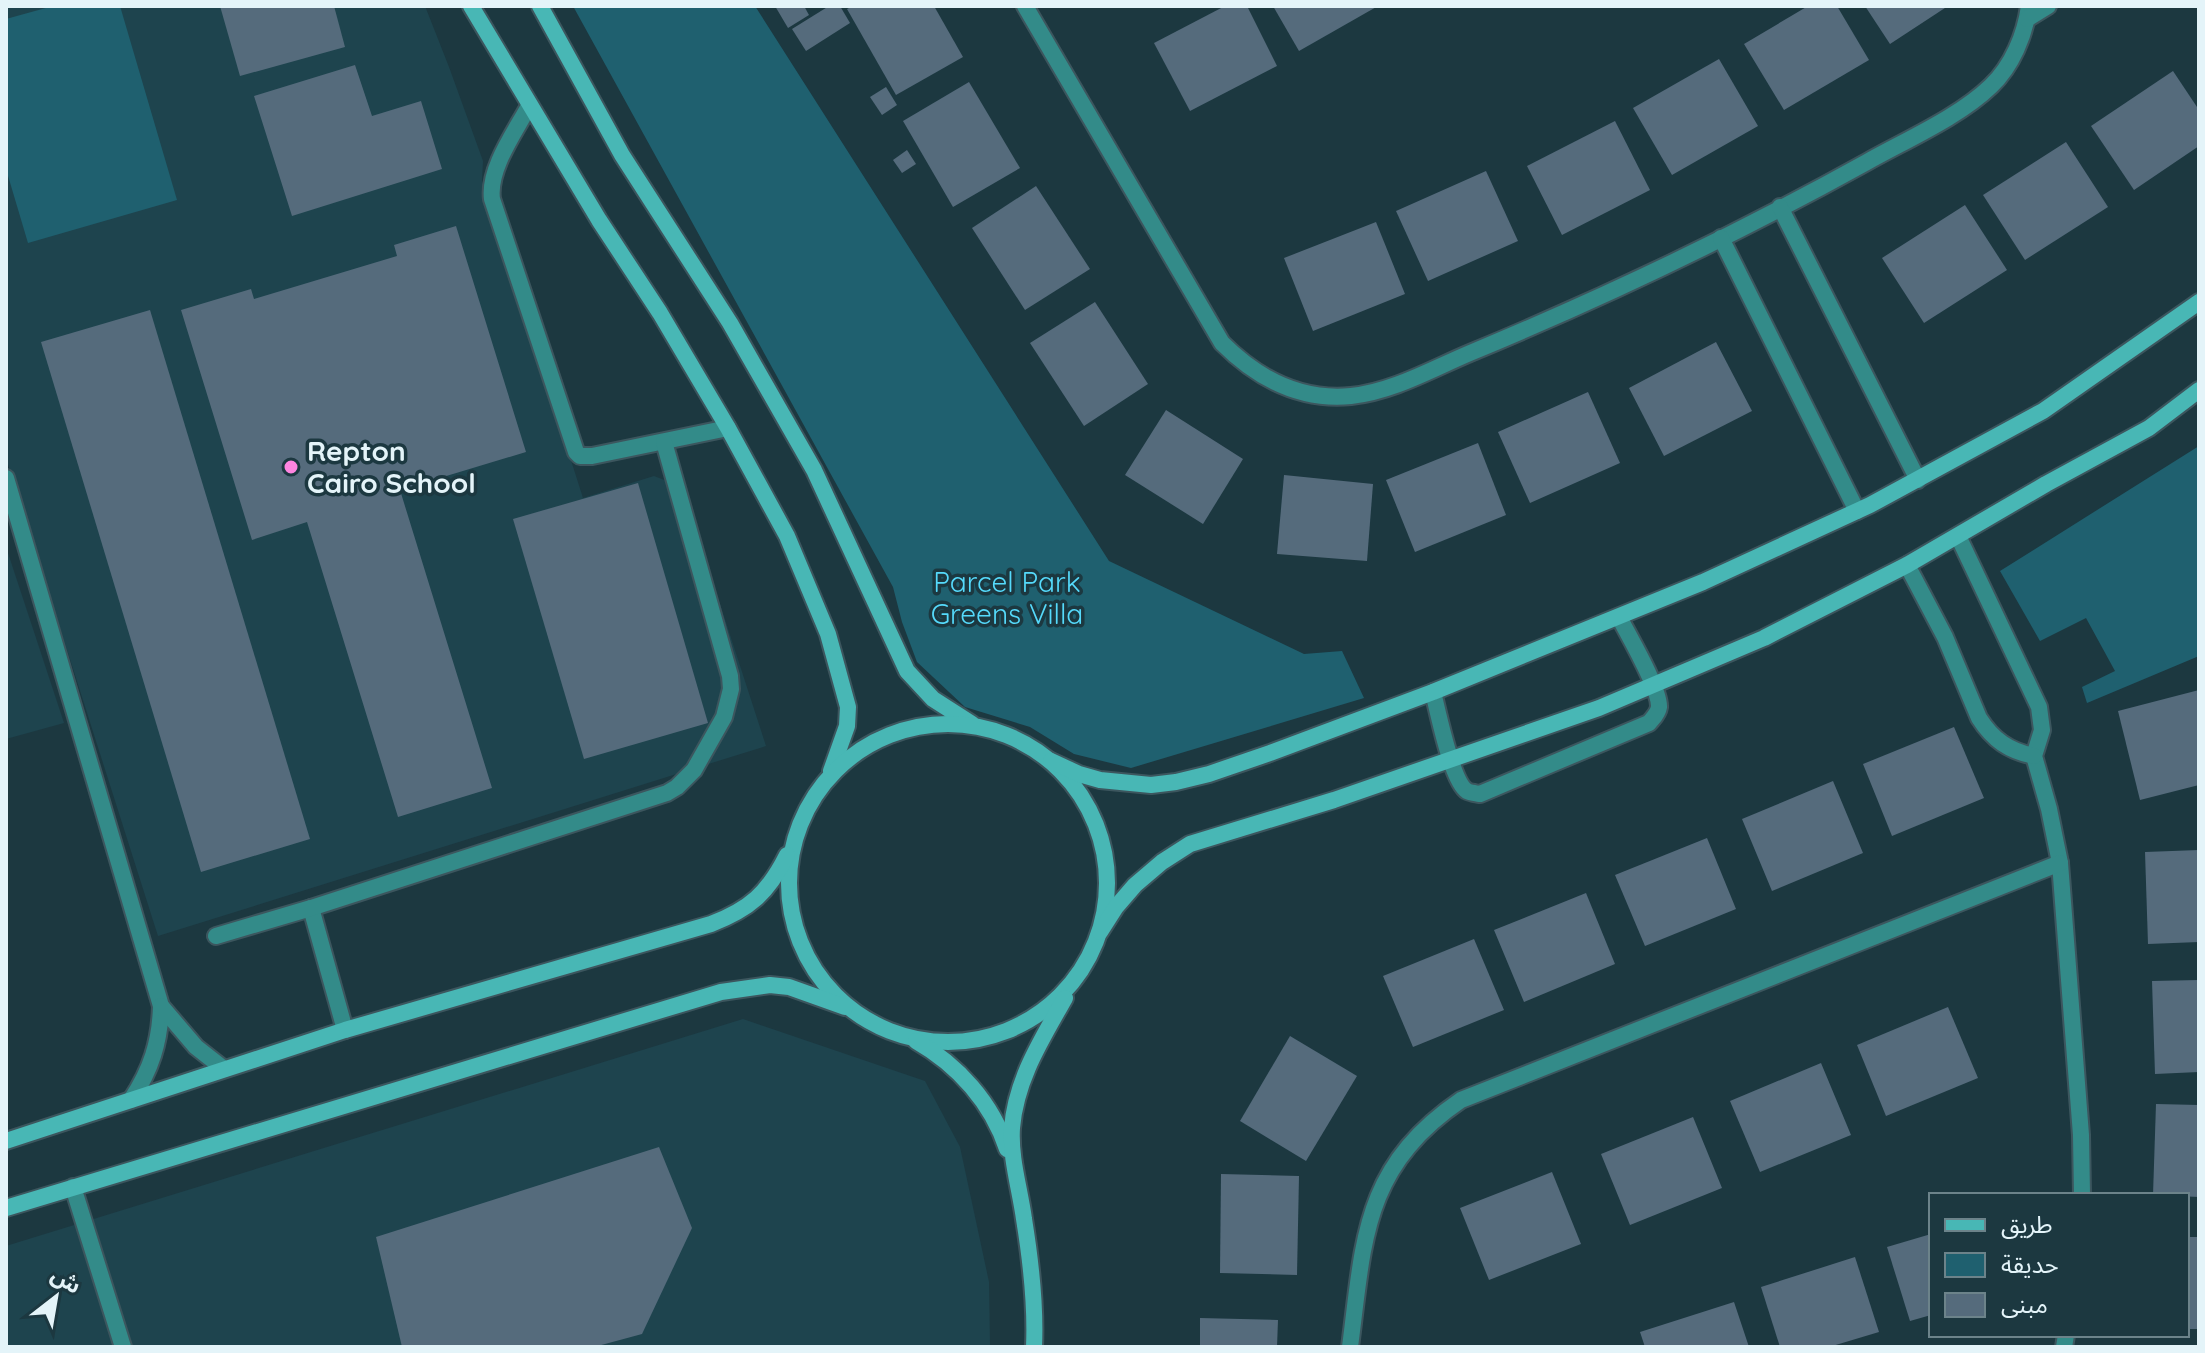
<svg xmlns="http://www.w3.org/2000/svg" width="2205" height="1353" font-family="Quicksand,'Noto Sans Arabic',sans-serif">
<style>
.built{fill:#1e444e}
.green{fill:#1f606f}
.building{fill:#556b7c}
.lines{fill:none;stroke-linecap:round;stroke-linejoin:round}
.lane-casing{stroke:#3c565e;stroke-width:20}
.street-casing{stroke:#3c565e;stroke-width:20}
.secondary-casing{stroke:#3c565e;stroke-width:20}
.lane{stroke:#338b89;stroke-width:16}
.street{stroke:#338b89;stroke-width:16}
.secondary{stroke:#48b7b5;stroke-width:16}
.poi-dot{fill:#fe85e0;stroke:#1c3840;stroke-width:3}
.labels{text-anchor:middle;stroke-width:7;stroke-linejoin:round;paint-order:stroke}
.poi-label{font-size:28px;font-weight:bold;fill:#e4f4f9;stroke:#1c3840;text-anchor:start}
.park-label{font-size:28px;fill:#55dafb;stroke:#1c3840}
</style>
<rect width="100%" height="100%" fill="#1c3840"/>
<g class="built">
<path d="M 6,6 L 425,6 L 449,67 L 483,161 L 482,181 L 583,498 L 654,476 L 682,487 L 766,746 L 158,936 L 6,458 Z"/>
<path d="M 6,547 L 64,723 L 6,739 Z"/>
<path d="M 743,1019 L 925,1081 L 960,1147 L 989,1282 L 990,1347 L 6,1347 L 6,1246 Z"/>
</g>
<g class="green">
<path d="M 53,6 L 120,6 L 177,200 L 28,243 L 6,169 L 6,19 Z"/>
<path d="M 573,6 L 755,6 L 1109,561 L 1304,654 L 1342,651 L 1364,698 L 1131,768 L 1074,754 L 1030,727 L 965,707 L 917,662 L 902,622 L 893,587 Z"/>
<path d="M 2199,446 L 2199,656 L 2087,703 L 2082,687 L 2115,671 L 2086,618 L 2040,641 L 2000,571 Z"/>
</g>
<g class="building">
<path d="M 220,6 L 334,6 L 345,47 L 240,76 Z"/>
<path d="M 775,6 L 804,6 L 809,15 L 788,28 Z"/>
<path d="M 829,6 L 840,6 L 850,23 L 806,51 L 792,29 Z"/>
<path d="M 853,6 L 934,6 L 963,57 L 896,95 L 847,9 Z"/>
<path d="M 1225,6 L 1247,6 L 1277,66 L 1190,111 L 1154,43 Z"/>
<path d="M 1273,6 L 1378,6 L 1299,51 Z"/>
<path d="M 1808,6 L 1837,6 L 1869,60 L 1784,110 L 1744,44 Z"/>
<path d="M 1865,6 L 1948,6 L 1890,44 Z"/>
<path d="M 1719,59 L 1758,126 L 1672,175 L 1633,108 Z"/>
<path d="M 355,65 L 372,116 L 421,101 L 442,169 L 292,216 L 254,96 Z"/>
<path d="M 2173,71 L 2199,110 L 2199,146 L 2134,190 L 2091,126 Z"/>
<path d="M 969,82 L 1020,168 L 953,207 L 903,121 Z"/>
<path d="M 886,87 L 897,105 L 882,115 L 870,97 Z"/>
<path d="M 1615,121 L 1650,190 L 1562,235 L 1527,166 Z"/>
<path d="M 2066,142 L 2108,207 L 2025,260 L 1983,195 Z"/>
<path d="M 907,150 L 916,164 L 902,173 L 893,160 Z"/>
<path d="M 1486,171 L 1518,241 L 1428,281 L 1396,211 Z"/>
<path d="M 1036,186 L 1090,269 L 1025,310 L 972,228 Z"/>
<path d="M 1965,205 L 2007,270 L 1924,323 L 1882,258 Z"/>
<path d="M 1376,222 L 1405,294 L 1313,331 L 1284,258 Z"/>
<path d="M 456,226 L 526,452 L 400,490 L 492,788 L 398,817 L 307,522 L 252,540 L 181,310 L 251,289 L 254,299 L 397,256 L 394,245 Z"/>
<path d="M 1095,302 L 1148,384 L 1084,426 L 1030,343 Z"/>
<path d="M 150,310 L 310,839 L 201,872 L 41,342 Z"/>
<path d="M 1716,342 L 1752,411 L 1664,456 L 1629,388 Z"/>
<path d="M 1588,392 L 1620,463 L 1530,503 L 1498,432 Z"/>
<path d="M 1166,410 L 1243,459 L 1203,524 L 1125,475 Z"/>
<path d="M 1478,443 L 1506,515 L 1415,552 L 1386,480 Z"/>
<path d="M 1284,475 L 1373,484 L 1367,561 L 1277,554 Z"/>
<path d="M 638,483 L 708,723 L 584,759 L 513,519 Z"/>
<path d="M 2199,690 L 2199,785 L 2140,800 L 2118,711 Z"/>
<path d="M 1954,727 L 1984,798 L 1892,836 L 1863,764 Z"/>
<path d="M 1833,781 L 1863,853 L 1772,891 L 1742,819 Z"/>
<path d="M 1707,838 L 1736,909 L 1645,946 L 1615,875 Z"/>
<path d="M 2199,850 L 2199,942 L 2148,944 L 2145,852 Z"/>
<path d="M 1586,893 L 1615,964 L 1524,1002 L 1494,930 Z"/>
<path d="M 1474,939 L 1504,1010 L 1413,1047 L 1383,976 Z"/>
<path d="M 2199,980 L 2199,1072 L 2155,1074 L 2152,981 Z"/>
<path d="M 1948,1007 L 1978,1078 L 1886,1116 L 1857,1045 Z"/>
<path d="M 1290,1036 L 1357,1076 L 1306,1161 L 1240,1121 Z"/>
<path d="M 1821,1063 L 1851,1135 L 1760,1172 L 1730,1101 Z"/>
<path d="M 2156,1104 L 2199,1105 L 2199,1197 L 2153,1195 Z"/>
<path d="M 1693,1117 L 1722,1188 L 1630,1225 L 1601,1154 Z"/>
<path d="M 659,1147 L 692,1228 L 642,1334 L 594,1347 L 402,1347 L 376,1237 Z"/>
<path d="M 1552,1172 L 1581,1244 L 1489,1280 L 1460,1208 Z"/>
<path d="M 1221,1174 L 1299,1176 L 1297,1275 L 1220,1273 Z"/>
<path d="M 1931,1234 L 1931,1315 L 1910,1321 L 1887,1247 Z"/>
<rect x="2187" y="1237" width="12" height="92"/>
<path d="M 1855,1257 L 1879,1332 L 1829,1347 L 1780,1347 L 1761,1287 Z"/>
<path d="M 1734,1302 L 1749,1347 L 1645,1347 L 1640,1332 Z"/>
<path d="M 1200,1318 L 1278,1320 L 1277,1347 L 1200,1347 Z"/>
</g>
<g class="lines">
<g class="lane-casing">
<g id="lane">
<path d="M 529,106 C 515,132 488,169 492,199 L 576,452 L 580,456 L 592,456 L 728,428"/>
<path d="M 6,478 L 161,1006 C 160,1042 151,1070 131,1100"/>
<path d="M 1433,692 C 1438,712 1452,782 1467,791 C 1468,792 1479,794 1480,794 L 1649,723 C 1653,718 1658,714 1659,707 C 1660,689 1629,636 1619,617"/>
<path d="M 311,908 L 345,1030"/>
<path d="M 216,936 L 311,908 L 667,793 L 677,787 L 694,770 L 724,717 L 731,689 L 730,676 L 664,442"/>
<path d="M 161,1006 L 196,1047 L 224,1069"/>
<path d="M 73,1187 L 123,1347"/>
</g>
</g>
<g class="street-casing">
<g id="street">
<path d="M 1025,6 L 1222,343 C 1257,378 1300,401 1351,396 C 1392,392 1432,369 1470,353 C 1605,297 1739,233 1867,162 C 1906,140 1959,117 1991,86 C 2012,66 2025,35 2029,6"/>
<path d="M 2027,19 L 2048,6"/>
<path d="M 1780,207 L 1918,480"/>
<path d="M 1721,238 L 1857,511"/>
<path d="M 1958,536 L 2039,707 L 2042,730 L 2034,756 L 2049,809 L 2060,863 L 2081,1135 L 2082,1195"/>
<path d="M 1907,565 L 1945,637 L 1979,718 C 1993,740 2009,751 2034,756"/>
<path d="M 1350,1347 C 1364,1239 1363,1167 1461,1100 L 2060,863"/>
<path d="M 2064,1347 L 2066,1335"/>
</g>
</g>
<g class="secondary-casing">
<g id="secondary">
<path d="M 471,6 L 599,220 L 660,313 L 728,428 L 787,536 L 828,634 L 848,707 L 847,726 L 831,771"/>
<path d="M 540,6 L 622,155 L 730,323 L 814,470 L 907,671 L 933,699 L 972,724"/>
<circle cx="948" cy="883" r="159"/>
<path d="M 1051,761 L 1079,774 L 1100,780 L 1151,785 L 1176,782 L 1209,774 L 1270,753 L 1433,692 L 1703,582 L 1870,505 L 2043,411 L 2199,302"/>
<path d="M 1100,932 L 1116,907 L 1135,885 L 1162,862 L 1190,844 L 1334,800 L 1599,708 L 1764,638 L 1907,565 L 2046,484 L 2149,428 L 2199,390"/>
<path d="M 916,1041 C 958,1065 992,1103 1007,1149"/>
<path d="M 6,1141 L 345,1030 L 711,924 C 750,909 768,893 787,855"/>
<path d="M 6,1208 L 721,992 L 770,985 L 789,987 L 845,1007"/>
<path d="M 1034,1347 C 1036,1304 1031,1262 1024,1219 C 1020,1189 1010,1158 1012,1128 C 1016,1079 1042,1039 1065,998"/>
</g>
</g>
<use href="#lane" class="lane"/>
<use href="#street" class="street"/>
<use href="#secondary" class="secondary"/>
</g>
<circle class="poi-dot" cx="291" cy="467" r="8"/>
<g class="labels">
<g class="poi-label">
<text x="307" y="461">Repton<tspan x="307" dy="32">Cairo School</tspan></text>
</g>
<g class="park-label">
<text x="1007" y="592">Parcel Park<tspan x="1007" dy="32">Greens Villa</tspan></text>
</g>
</g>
<rect width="2205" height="1353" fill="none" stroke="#e4f4f9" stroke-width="16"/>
<rect x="1929" y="1193" width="260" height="144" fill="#1c3840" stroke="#6c838a" stroke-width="2"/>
<rect x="1945" y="1219" width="40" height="12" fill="#48b7b5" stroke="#6c838a" stroke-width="2"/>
<text x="2001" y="1233" font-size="24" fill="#e4f4f9">طريق</text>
<rect x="1945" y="1253" width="40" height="24" fill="#1f606f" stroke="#6c838a" stroke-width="2"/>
<text x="2001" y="1273" font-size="24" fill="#e4f4f9">حديقة</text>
<rect x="1945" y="1293" width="40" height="24" fill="#556b7c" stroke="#6c838a" stroke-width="2"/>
<text x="2001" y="1313" font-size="24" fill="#e4f4f9">مبنى</text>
<g transform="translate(56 1297) rotate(31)" stroke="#1c3840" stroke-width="6" paint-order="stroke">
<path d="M0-6L14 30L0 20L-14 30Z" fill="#e4f4f9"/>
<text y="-12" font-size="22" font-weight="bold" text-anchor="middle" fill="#e4f4f9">ش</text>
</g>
</svg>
